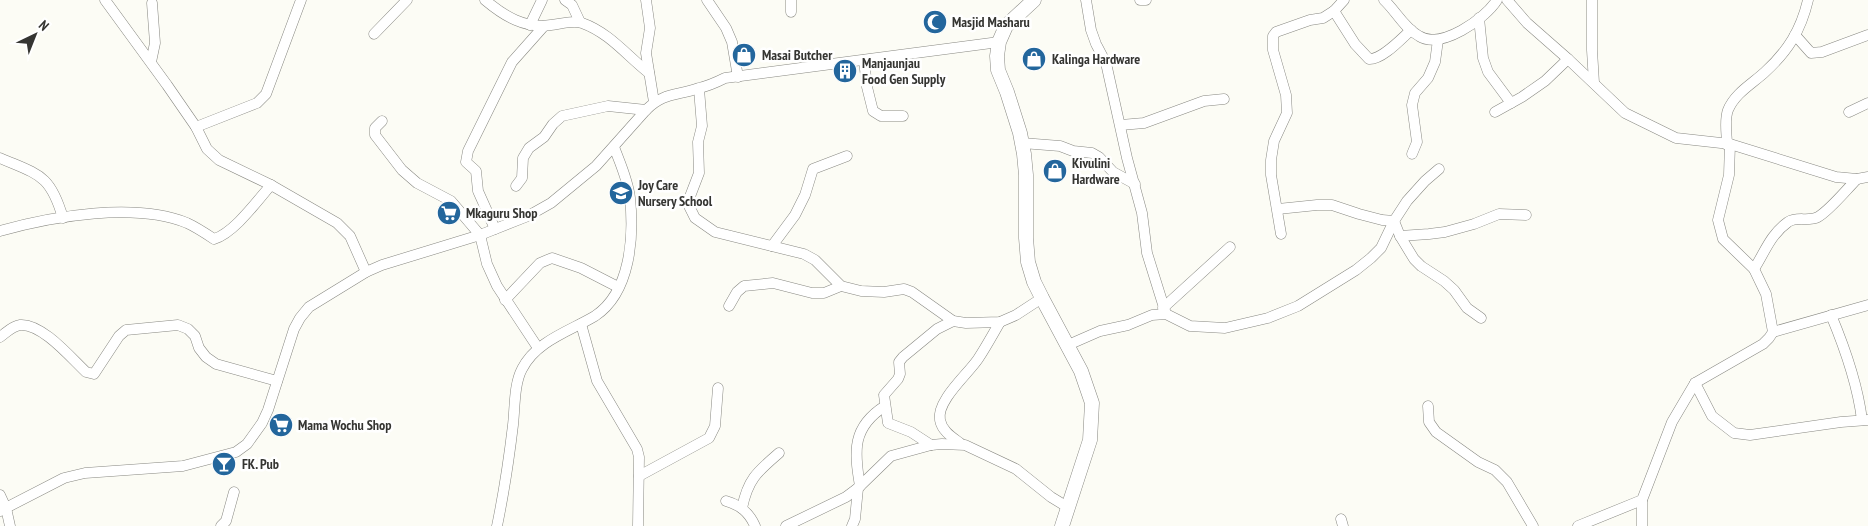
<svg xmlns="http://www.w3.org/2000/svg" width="1868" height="526" font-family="'PT Sans Narrow',sans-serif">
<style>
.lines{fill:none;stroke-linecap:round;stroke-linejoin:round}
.street-casing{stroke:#888882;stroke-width:11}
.secondary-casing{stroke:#888882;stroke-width:15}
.street{stroke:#fff;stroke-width:10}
.secondary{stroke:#fff;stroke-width:14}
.labels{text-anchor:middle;stroke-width:5;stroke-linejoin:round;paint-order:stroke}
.poi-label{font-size:14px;font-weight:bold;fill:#353532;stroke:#fff;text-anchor:start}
</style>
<rect width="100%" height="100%" fill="#fcfcf5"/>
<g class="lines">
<g class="street-casing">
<g id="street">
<path d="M 105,0 L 167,85 L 196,127 L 207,149 L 219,160 L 271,185 L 337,223 L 350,236 L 366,272"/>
<path d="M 485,0 C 504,16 525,29 551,25 C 561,24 573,20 582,23 C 610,33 627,56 649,73"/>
<path d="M 565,0 L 572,5 L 580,22"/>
<path d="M 646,0 L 650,28 L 646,53 L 654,102"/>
<path d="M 707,0 L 726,28 L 732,42 L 738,77"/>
<path d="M 1086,0 L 1091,30 L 1096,44 L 1106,63 L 1127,158 L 1142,213 L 1147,253 L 1166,314"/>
<path d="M 1140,0 L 1146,0"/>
<path d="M 1384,0 C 1396,11 1404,28 1419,36 C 1441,50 1485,19 1497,0"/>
<path d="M 1507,0 L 1527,23 L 1568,59 L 1625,113 L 1676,138 L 1730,144 L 1836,177 L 1857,179 L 1868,177"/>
<path d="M 1592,0 L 1592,50 L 1594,83"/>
<path d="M 1334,11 L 1355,44 L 1369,59 C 1382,60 1401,39 1411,30"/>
<path d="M 791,12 L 791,0"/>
<path d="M 1479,18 L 1483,58 L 1488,72 L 1511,103"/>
<path d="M 530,25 L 542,0"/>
<path d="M 374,34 L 407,0"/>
<path d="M 1795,35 L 1811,53 L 1822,52 L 1868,35"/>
<path d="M 864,60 L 867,87 L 873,111 L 881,116 L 903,116"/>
<path d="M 151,62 L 155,43 L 152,3"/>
<path d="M 699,89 L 702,126 L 698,142 L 699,173 L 689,199 L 689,206 L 695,218 L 715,232 L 804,254 L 815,260 L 841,286 L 861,291 L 884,292 L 904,289 L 912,292 L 953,321 L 966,323 L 1000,322 L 1016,315 L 1042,298"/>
<path d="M 1495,112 L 1522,97 L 1545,81 L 1568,59"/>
<path d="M 1849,112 L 1868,103"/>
<path d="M 382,121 L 375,128 L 375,135 L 402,170 L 417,183 L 451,201 L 480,235 L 487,264 L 497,286 L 538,348"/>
<path d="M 1121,125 L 1144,123 L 1204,101 L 1224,99"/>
<path d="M 196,127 L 257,103 L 266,94 L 301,0"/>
<path d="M 1022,143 L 1060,146 L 1073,151 L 1092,153 L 1099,157 L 1113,172 L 1135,184"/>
<path d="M 1727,145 C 1727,135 1724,120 1728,110 C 1735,93 1752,84 1765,72 C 1788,51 1801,30 1808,0"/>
<path d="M 1412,154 L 1417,142 L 1412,105 L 1415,93 L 1428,78 L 1435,62 L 1438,40"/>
<path d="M 0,158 C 39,175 50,174 63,218"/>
<path d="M 516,186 L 522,178 L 523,158 L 529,148 L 544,137 L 553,124 L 562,116 L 608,106 L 646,110"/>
<path d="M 1278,209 L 1317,205 L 1332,205 L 1359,214 L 1382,220 L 1394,221 L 1400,236 L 1414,259 L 1421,266 L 1444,281 L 1454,290 L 1467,308 L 1481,318"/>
<path d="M 495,229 L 478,191 L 476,171 L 466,162 L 468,151 L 512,62 L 544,26"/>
<path d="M 0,231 C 53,216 135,202 187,223 C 196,227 205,233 214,239 C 234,233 257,201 271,185"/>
<path d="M 1281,234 L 1271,175 L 1271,160 L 1274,141 L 1287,113 L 1286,95 L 1273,50 L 1273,36 L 1276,32 L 1310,20 L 1323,18 L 1334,11 L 1344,0"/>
<path d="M 1400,236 L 1429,234 L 1445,232 L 1474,224 L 1499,214 L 1526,215"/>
<path d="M 772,246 L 795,215 L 805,195 L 813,169 L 847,156"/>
<path d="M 1754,269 C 1765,252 1770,235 1788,222 C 1797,216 1808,222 1818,217 C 1830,210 1846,190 1857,179"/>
<path d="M 505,300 L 540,263 L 552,258 L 581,268 L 618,287"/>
<path d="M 729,306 L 737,292 L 744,286 L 773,283 L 812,293 L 824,293 L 841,286"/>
<path d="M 1163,308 L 1230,247"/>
<path d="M 1831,315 C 1844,346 1858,387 1862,420"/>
<path d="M 581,324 L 597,381 L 637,449 L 639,457 L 638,526"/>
<path d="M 1773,332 L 1868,305"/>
<path d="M 0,337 C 6,333 12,326 20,325 C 42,323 71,358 86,372 L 94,374 L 119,336 L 126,330 L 178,325 L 188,329 L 195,336 L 199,348 L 206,357 L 216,364 L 277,381"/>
<path d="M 1068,345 L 1100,331 L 1128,325 L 1152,315 L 1166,314 L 1190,326 L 1225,328 L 1268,318 L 1298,306 L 1356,270 L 1371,258 L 1381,248 L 1394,221 L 1407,201 L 1425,181 L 1439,169"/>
<path d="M 1695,383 L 1712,416 L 1734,433 L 1750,435 L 1841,422 L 1868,420"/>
<path d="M 1428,406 L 1429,422 L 1436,432 L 1478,462 L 1495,470 L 1507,482 L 1533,526"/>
<path d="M 960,443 C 952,437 942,431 940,420 C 936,401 968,374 978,359 C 986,347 993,334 1000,322"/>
<path d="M 931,445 L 911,432 L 888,423 L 884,395 L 898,379 L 900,374 L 899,362 L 903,357 L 937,329 L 953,321"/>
<path d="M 639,476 L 709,438 L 715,426 L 718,388"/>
<path d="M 860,486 C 854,451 852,427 885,406"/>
<path d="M 0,495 L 6,508 L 10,526"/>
<path d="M 726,501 C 740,505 749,512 755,526"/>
<path d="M 742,508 C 748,479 757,472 779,453"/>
<path d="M 0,511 L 64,478 L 85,473 L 183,466 L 236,452 L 247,444 L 262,423 L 268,410 L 294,329 L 300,318 L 309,307 L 366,272 L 382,265 L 480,235 L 528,216 L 551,203 L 596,166 L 646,110 C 664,92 677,96 699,88 C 708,86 717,82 725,78 L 999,42"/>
<path d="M 1341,519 L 1343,526"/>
<path d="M 221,526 L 226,521 L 234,492"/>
<path d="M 497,526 C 504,492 509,459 513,425 C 515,407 514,384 522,369 C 536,341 570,331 595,316 C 631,292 634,236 630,198 C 628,180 620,163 614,147"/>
<path d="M 786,526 L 846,497 L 858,488 L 891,456 L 931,445 L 942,444 L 965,445 L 1016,469 L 1051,497 L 1069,508"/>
<path d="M 852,526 L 855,519 L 858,488"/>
<path d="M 1578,526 L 1642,500"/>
<path d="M 1642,526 L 1642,500 L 1672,422 L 1695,383 L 1763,344 L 1769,338 L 1773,332 L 1766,294 L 1754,269 L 1723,239 L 1718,220 L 1729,175 L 1730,144"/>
</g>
</g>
<g class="secondary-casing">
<path id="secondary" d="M 1034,0 L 1006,26 L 999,42 L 997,56 L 998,70 L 1007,92 L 1020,133 L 1024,154 L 1026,175 L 1026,238 L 1028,262 L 1034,282 L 1042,298 L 1081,371 L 1092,403 L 1090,440 L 1062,526"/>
</g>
<use href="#street" class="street"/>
<use href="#secondary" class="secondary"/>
</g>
<defs>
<g id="mosque-disc" transform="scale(1.25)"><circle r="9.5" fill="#23669c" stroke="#fff"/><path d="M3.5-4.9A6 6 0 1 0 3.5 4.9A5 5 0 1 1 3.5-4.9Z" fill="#fff"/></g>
<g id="shop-disc" transform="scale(1.25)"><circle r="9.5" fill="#23669c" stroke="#fff"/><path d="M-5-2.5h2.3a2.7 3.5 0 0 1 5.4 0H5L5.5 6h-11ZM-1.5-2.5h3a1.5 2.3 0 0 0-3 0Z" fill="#fff"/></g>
<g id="building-disc" transform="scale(1.25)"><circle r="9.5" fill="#23669c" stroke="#fff"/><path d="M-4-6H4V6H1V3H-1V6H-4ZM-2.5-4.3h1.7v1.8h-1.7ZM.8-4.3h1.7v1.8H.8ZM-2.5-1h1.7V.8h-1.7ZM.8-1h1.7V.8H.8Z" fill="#fff"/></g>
<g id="school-disc" transform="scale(1.25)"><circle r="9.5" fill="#23669c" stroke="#fff"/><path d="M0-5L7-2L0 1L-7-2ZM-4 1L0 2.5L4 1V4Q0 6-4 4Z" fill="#fff"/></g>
<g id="supermarket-disc" transform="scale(1.25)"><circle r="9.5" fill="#23669c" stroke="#fff"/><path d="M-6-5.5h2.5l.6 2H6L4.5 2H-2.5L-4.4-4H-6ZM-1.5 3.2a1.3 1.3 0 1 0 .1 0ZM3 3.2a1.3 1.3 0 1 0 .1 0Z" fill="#fff"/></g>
<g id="bar-disc" transform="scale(1.25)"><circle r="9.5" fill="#23669c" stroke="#fff"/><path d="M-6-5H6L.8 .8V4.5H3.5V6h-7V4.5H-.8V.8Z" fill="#fff"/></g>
</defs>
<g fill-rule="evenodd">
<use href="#mosque-disc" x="935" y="22"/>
<use href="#shop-disc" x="744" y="55"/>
<use href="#shop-disc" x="1034" y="59"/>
<use href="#building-disc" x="845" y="71"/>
<use href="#shop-disc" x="1055" y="171"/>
<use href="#school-disc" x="621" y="193"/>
<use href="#supermarket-disc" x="449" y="213"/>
<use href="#supermarket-disc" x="281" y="425"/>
<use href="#bar-disc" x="224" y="464"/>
</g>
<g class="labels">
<g class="poi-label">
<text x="952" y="27">Masjid Masharu</text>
<text x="762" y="60">Masai Butcher</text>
<text x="1052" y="64">Kalinga Hardware</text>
<text x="862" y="68">Manjaunjau<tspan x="862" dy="16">Food Gen Supply</tspan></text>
<text x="1072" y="168">Kivulini<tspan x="1072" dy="16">Hardware</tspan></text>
<text x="638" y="190">Joy Care<tspan x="638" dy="16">Nursery School</tspan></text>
<text x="466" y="218">Mkaguru Shop</text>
<text x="298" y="430">Mama Wochu Shop</text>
<text x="242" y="469">FK. Pub</text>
</g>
</g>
<g transform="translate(35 35) rotate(43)" stroke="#ffffff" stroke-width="4" paint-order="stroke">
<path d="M0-4L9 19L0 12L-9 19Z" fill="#353532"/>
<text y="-8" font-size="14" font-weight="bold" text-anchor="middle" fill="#353532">N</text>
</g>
</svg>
